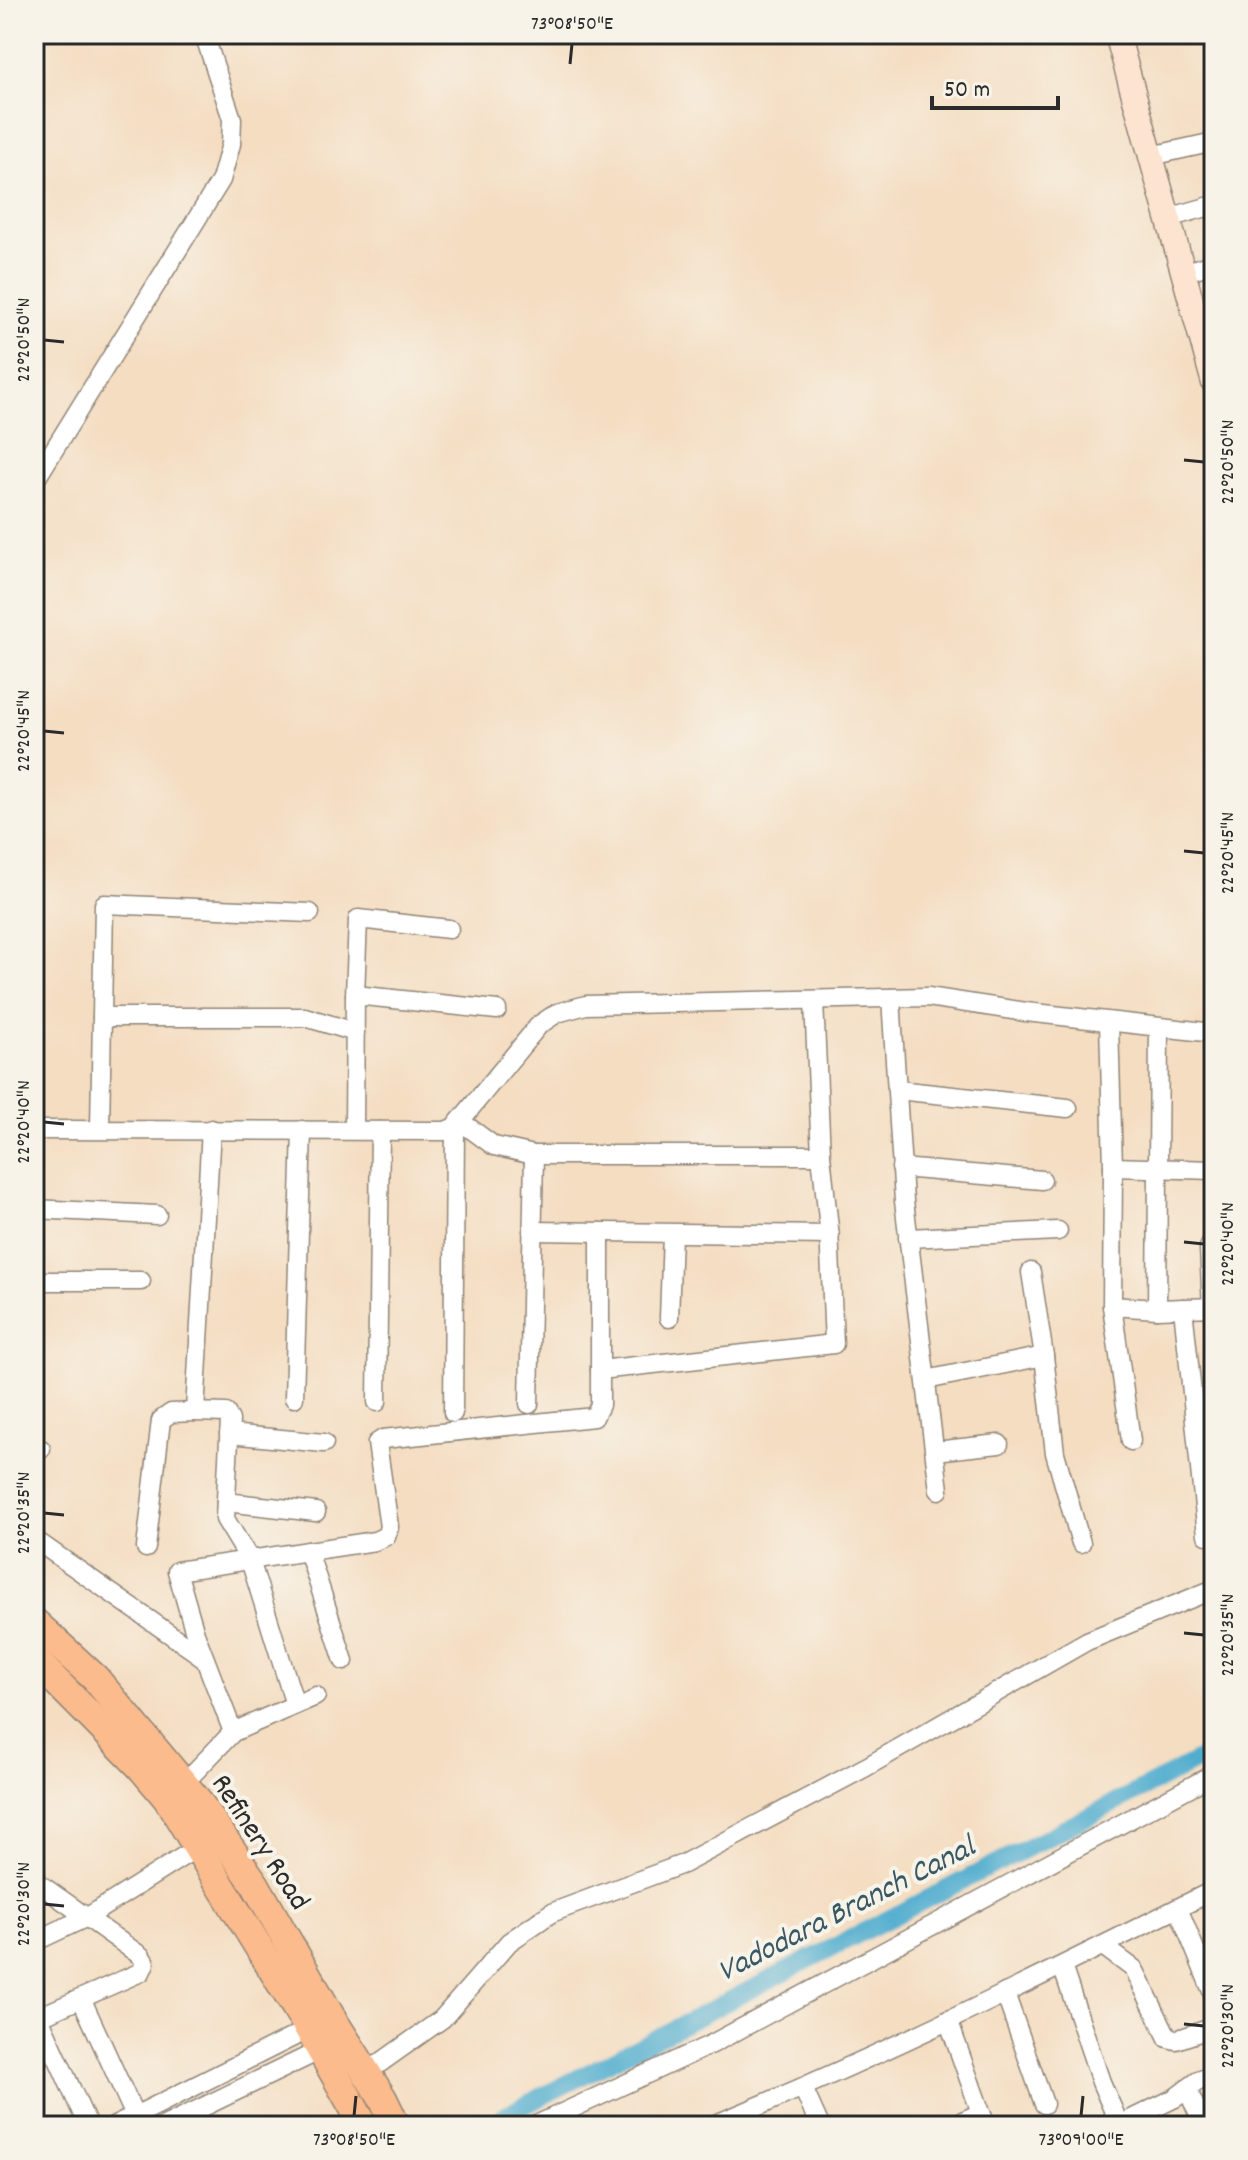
<svg xmlns="http://www.w3.org/2000/svg" width="1248" height="2160" font-family="Dekko,sans-serif">
<style>
.lines{fill:none;stroke-linecap:round;stroke-linejoin:round}
.canal{stroke:#51adcf;stroke-width:18}
.street-casing{stroke:#908476;stroke-width:21}
.secondary-casing{stroke:#908476;stroke-width:27}
.primary-casing{stroke:#908476;stroke-width:31}
.street{stroke:#fff;stroke-width:18}
.secondary{stroke:#fde4d1;stroke-width:24}
.primary{stroke:#fbbb8c;stroke-width:28}
.ticks{fill:none;stroke:#2b2b2b;stroke-width:3}
.labels{text-anchor:middle;stroke-width:8;stroke-linejoin:round;paint-order:stroke}
.street-label{font-size:30px;fill:#2b2b2b;stroke:#f7f3e8}
.water-label{font-size:32px;font-style:italic;fill:#385864;stroke:#f7f3e8}
.neatline{fill:none;stroke:#2b2b2b;stroke-width:3}
.ticks-label{font-size:20px;text-anchor:middle;fill:#2b2b2b}
</style>
<rect width="100%" height="100%" fill="#f7f3e8"/>
<filter id="ink" filterUnits="userSpaceOnUse"><feTurbulence type="fractalNoise" baseFrequency=".0125" numOctaves="2"/><feDisplacementMap in="SourceGraphic" scale="16" xChannelSelector="R" yChannelSelector="G"/><feConvolveMatrix kernelMatrix="1 2 1 2 8 2 1 2 1" color-interpolation-filters="sRGB"/></filter>
<filter id="wash" filterUnits="userSpaceOnUse"><feTurbulence type="fractalNoise" baseFrequency=".006" numOctaves="4" result="noise"/><feDisplacementMap in="SourceGraphic" scale="32" xChannelSelector="R" yChannelSelector="G"/><feGaussianBlur stdDeviation="1.8" result="paint"/><feColorMatrix in="noise" values="0 0 0 0 0 0 0 0 0 0 0 0 0 0 0 0 0 1.4 0 .05"/><feComposite in="paint" operator="in"/></filter>
<g filter="url(#wash)">
<rect width="100%" height="100%" fill="#f4ddc1"/>
<g class="lines">
<path class="canal" d="M 504,2116 L 1214,1752"/>
</g>
</g>
<g filter="url(#ink)">
<g class="lines">
<g class="street-casing">
<g id="street">
<path d="M 1151,156 L 1214,142"/>
<path d="M 1168,218 L 1214,205"/>
<path d="M 1183,273 L 1214,263"/>
<path d="M 34,482 L 221,180 L 231,144 L 232,119 L 204,34"/>
<path d="M 355,995 L 358,919 L 449,929"/>
<path d="M 891,998 L 904,1201 L 939,1490"/>
<path d="M 814,1001 L 821,1155"/>
<path d="M 102,1017 L 305,1017 L 355,1032"/>
<path d="M 1109,1022 L 1113,1167 L 1112,1306 L 1157,1309 L 1214,1307"/>
<path d="M 897,1090 L 1068,1108"/>
<path d="M 460,1121 L 494,1146 L 534,1155"/>
<path d="M 100,1129 L 104,904 L 310,913"/>
<path d="M 211,1129 L 195,1412 L 226,1413 L 230,1420 L 225,1519 L 250,1560 L 295,1705"/>
<path d="M 34,1130 L 445,1131 L 455,1127 L 539,1025 L 557,1013 L 586,1005 L 928,997 L 1026,1012 L 1214,1033"/>
<path d="M 354,1130 L 355,995 L 497,1010"/>
<path d="M 1113,1167 L 1214,1170"/>
<path d="M 901,1168 L 1042,1180"/>
<path d="M 34,1209 L 157,1215"/>
<path d="M 532,1231 L 830,1235"/>
<path d="M 908,1238 L 1058,1231"/>
<path d="M 34,1281 L 141,1281"/>
<path d="M 1112,1306 L 1131,1441"/>
<path d="M 1212,1307 L 1209,1248 L 1214,1238"/>
<path d="M 1183,1308 L 1207,1535"/>
<path d="M 1157,1309 L 1159,1028"/>
<path d="M 669,1318 L 672,1234"/>
<path d="M 1044,1356 L 1055,1453 L 1081,1543"/>
<path d="M 926,1380 L 1044,1356 L 1031,1272"/>
<path d="M 294,1398 L 302,1130"/>
<path d="M 377,1402 L 380,1131"/>
<path d="M 529,1404 L 534,1155 L 821,1155 L 829,1228 L 834,1344 L 600,1370"/>
<path d="M 453,1413 L 455,1127"/>
<path d="M 229,1434 L 324,1443"/>
<path d="M 34,1448 L 41,1449"/>
<path d="M 935,1451 L 999,1444"/>
<path d="M 226,1502 L 316,1512"/>
<path d="M 34,1539 L 204,1658"/>
<path d="M 146,1548 L 161,1420 L 171,1413 L 195,1412"/>
<path d="M 308,1551 L 344,1661"/>
<path d="M 233,1732 L 316,1696"/>
<path d="M 184,1783 L 233,1732 L 195,1633 L 177,1571 L 375,1541 L 386,1536 L 389,1527 L 377,1443 L 383,1439 L 594,1417 L 600,1405 L 600,1232"/>
<path d="M 34,1880 L 141,1956 L 145,1963 L 141,1972 L 34,2019"/>
<path d="M 1178,1908 L 1214,1996"/>
<path d="M 34,1942 L 89,1916 L 198,1847"/>
<path d="M 1103,1946 L 1134,1969 L 1168,2038 L 1176,2040 L 1214,2027"/>
<path d="M 1062,1966 L 1101,2082 L 1120,2126"/>
<path d="M 1005,1993 L 1044,2104"/>
<path d="M 82,2000 L 135,2116"/>
<path d="M 39,2017 L 88,2126"/>
<path d="M 948,2020 L 981,2113"/>
<path d="M 366,2073 L 442,2019 L 509,1942 L 551,1913 L 683,1864 L 866,1767 L 1087,1641 L 1214,1589"/>
<path d="M 803,2088 L 820,2126"/>
<path d="M 1187,2089 L 1204,2126"/>
<path d="M 115,2126 L 309,2029"/>
<path d="M 164,2126 L 321,2050"/>
<path d="M 534,2126 L 712,2044 L 1214,1774"/>
<path d="M 711,2126 C 882,2056 1048,1973 1214,1890"/>
<path d="M 951,2126 L 981,2113 L 987,2126"/>
<path d="M 1117,2126 L 1175,2098 L 1198,2081 L 1214,2075"/>
</g>
</g>
<g class="secondary-casing">
<path id="secondary" d="M 1117,34 L 1214,383"/>
</g>
<g class="primary-casing">
<g id="primary">
<path d="M 34,1622 L 95,1678 L 197,1800 L 255,1884 L 331,2017 L 383,2099 L 396,2126"/>
<path d="M 34,1659 L 140,1766 L 167,1798 L 309,2029 L 364,2126"/>
</g>
</g>
<use href="#street" class="street"/>
<use href="#secondary" class="secondary"/>
<use href="#primary" class="primary"/>
</g>
</g>
<path class="ticks" d="M 570,64 L 572,44M 44,340 L 64,342M 1184,460 L 1204,462M 44,731 L 64,733M 1184,851 L 1204,853M 44,1122 L 64,1124M 1184,1242 L 1204,1244M 44,1513 L 64,1515M 1184,1633 L 1204,1635M 44,1904 L 64,1906M 1184,2024 L 1204,2026M 354,2116 L 356,2096M 1081,2116 L 1083,2096"/>
<g class="labels">
<g class="street-label">
<text transform="translate(262 1841) rotate(57)" y="10">Refinery Road</text>
</g>
<g class="water-label">
<text transform="translate(845 1907) rotate(-27)" y="11">Vadodara Branch Canal</text>
</g>
</g>
<rect width="1248" height="2160" fill="none" stroke="#f7f3e8" stroke-width="88"/>
<path d="M932 96v12h126v-12" fill="none" stroke="#2b2b2b" stroke-width="4"/>
<text x="944" y="96" font-size="24" fill="#2b2b2b" stroke="#f7f3e8" stroke-width="6" paint-order="stroke">50 m</text>
<rect x="44" y="44" width="1160" height="2072" class="neatline"/>
<g class="ticks-label">
<text x="572" y="29">73°08'50"E</text>
<text transform="translate(22 340) rotate(-90)" y="7">22°20'50"N</text>
<text transform="translate(1226 462) rotate(-90)" y="7">22°20'50"N</text>
<text transform="translate(22 731) rotate(-90)" y="7">22°20'45"N</text>
<text transform="translate(1226 853) rotate(-90)" y="7">22°20'45"N</text>
<text transform="translate(22 1122) rotate(-90)" y="7">22°20'40"N</text>
<text transform="translate(1226 1244) rotate(-90)" y="7">22°20'40"N</text>
<text transform="translate(22 1513) rotate(-90)" y="7">22°20'35"N</text>
<text transform="translate(1226 1635) rotate(-90)" y="7">22°20'35"N</text>
<text transform="translate(22 1904) rotate(-90)" y="7">22°20'30"N</text>
<text transform="translate(1226 2026) rotate(-90)" y="7">22°20'30"N</text>
<text x="354" y="2145">73°08'50"E</text>
<text x="1081" y="2145">73°09'00"E</text>
</g>
</svg>
